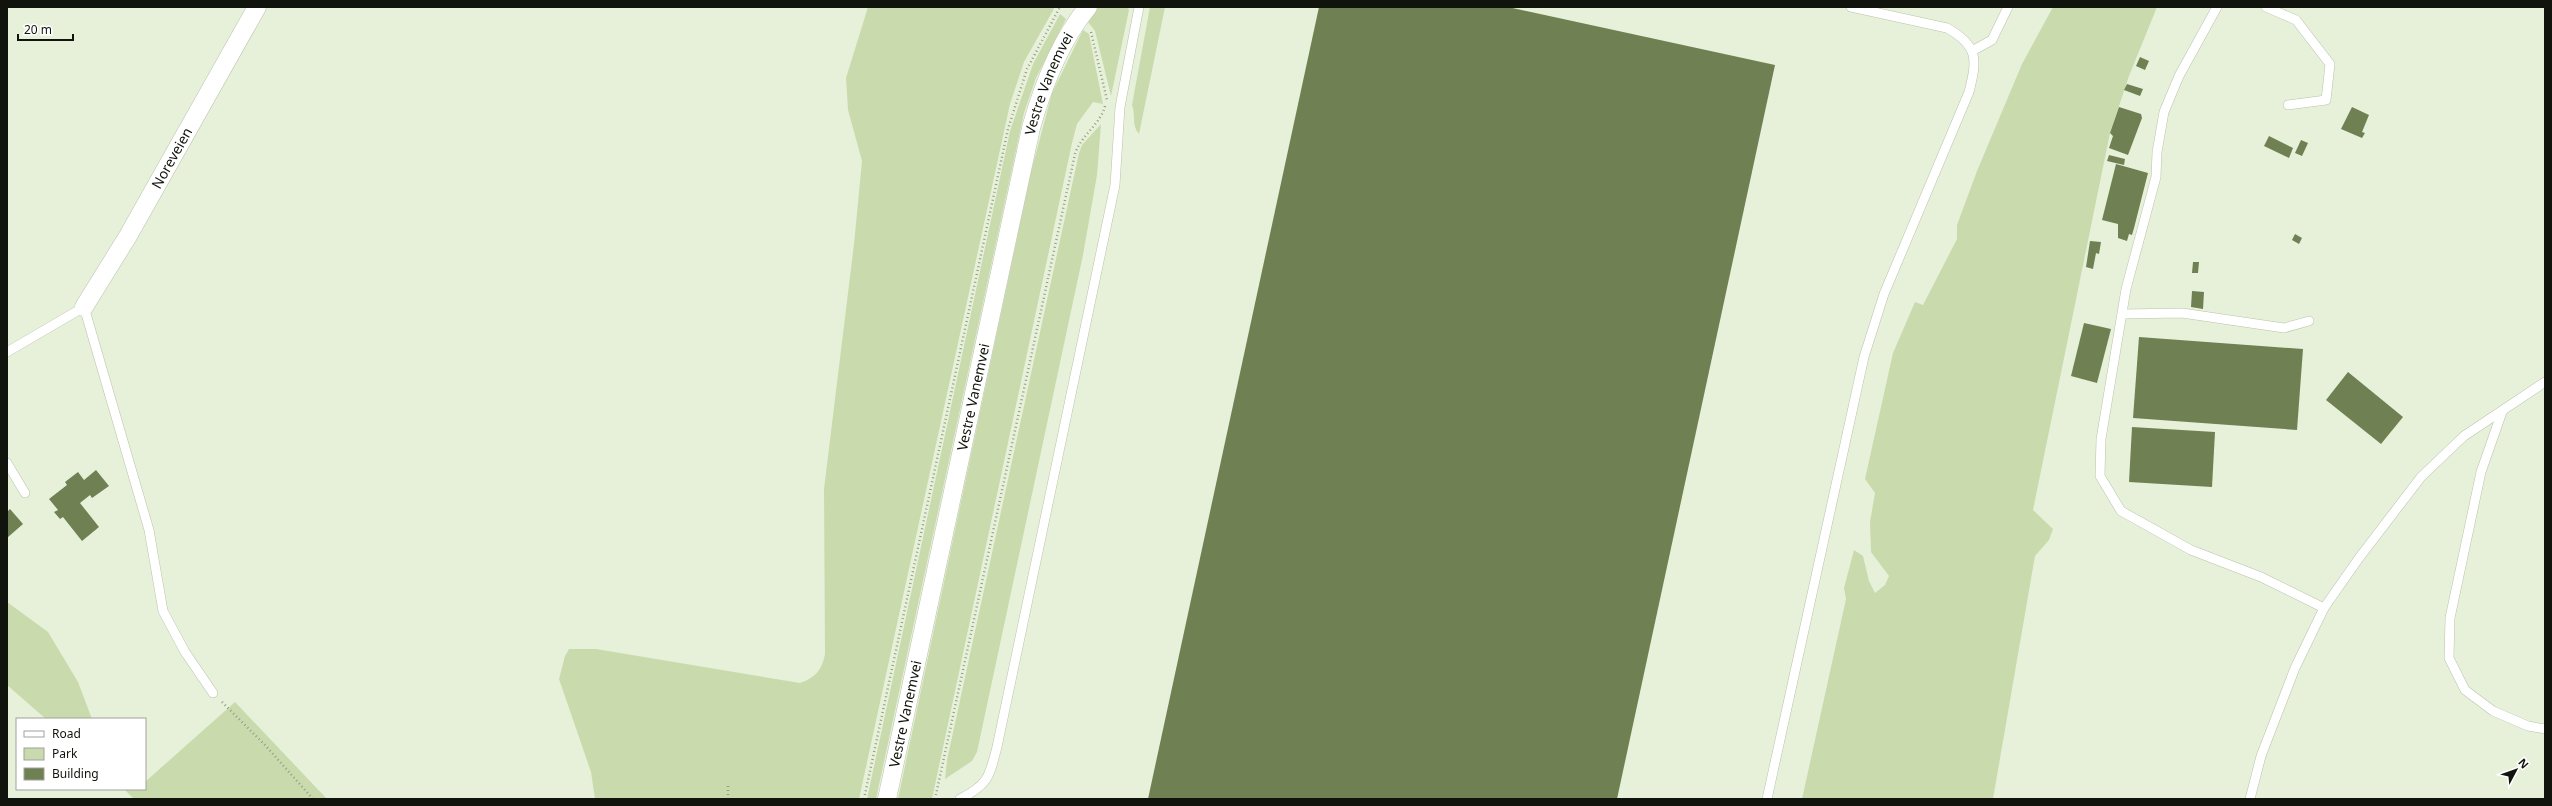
<svg xmlns="http://www.w3.org/2000/svg" width="2552" height="806" font-family="'Noto Sans',sans-serif">
<style>
.green{fill:#c9dbad}
.building{fill:#6f8052}
.lines{fill:none;stroke-linecap:round;stroke-linejoin:round}
.lane-casing{stroke:#b9c2ac;stroke-width:10}
.street-casing{stroke:#b9c2ac;stroke-width:19}
.path{stroke:#949b8a;stroke-width:2.5;stroke-dasharray:1 3;stroke-linecap:butt}
.lane{stroke:#fff;stroke-width:9}
.street{stroke:#fff;stroke-width:18}
.labels{text-anchor:middle;stroke-width:3;stroke-linejoin:round;paint-order:stroke}
.street-label{font-size:14px;fill:#11140c;stroke:#fff}
</style>
<rect width="100%" height="100%" fill="#e7f1da"/>
<g class="green">
<path d="M 868,7 L 1055,7 L 1024,62 L 1010,104 L 859,799 L 595,799 L 591,772 L 559,679 L 565,656 L 569,649 L 596,649 L 800,683 C 815,678 822,670 825,654 L 824,489 L 854,244 L 862,161 L 848,110 L 846,78 Z"/>
<path d="M 1098,7 L 1128,7 L 1129,10 L 1111,96 L 1095,31 L 1088,22 Z"/>
<path d="M 1150,7 L 1165,7 L 1139,134 C 1131,125 1136,114 1132,105 Z"/>
<path d="M 2053,7 L 2157,7 L 2129,76 L 2110,133 L 2033,510 L 2053,529 L 2049,540 L 2035,556 L 1993,799 L 1802,799 L 1846,599 L 1844,588 L 1854,550 L 1863,556 L 1869,581 L 1875,593 L 1885,585 L 1889,576 L 1871,552 L 1870,522 L 1875,493 L 1865,479 L 1893,353 L 1915,302 L 1923,305 L 1957,239 L 1957,225 L 1977,171 L 2022,64 Z"/>
<path d="M 1060,14 L 1066,19 L 1036,78 L 1024,113 L 876,799 L 867,799 L 1010,131 L 1033,64 Z"/>
<path d="M 1083,30 L 1089,34 L 1103,104 L 1093,102 L 1077,124 L 1072,143 L 932,799 L 898,799 L 1031,172 L 1052,93 Z"/>
<path d="M 1101,124 L 1097,175 L 1083,255 L 977,752 L 972,761 L 945,779 L 947,760 L 1079,153 L 1082,145 Z"/>
<path d="M 7,602 L 48,632 L 78,682 L 92,719 L 46,719 L 7,685 Z"/>
<path d="M 235,702 L 327,799 L 134,799 L 124,789 L 145,789 L 145,782 Z"/>
</g>
<g class="building">
<path d="M 1319,7 L 1508,7 L 1775,65 L 1617,799 L 1148,799 Z"/>
<path d="M 2140,57 L 2149,61 L 2145,70 L 2136,66 Z"/>
<path d="M 2127,84 L 2143,89 L 2140,96 L 2124,90 Z"/>
<path d="M 2119,107 L 2141,114 L 2142,118 L 2128,155 L 2109,148 L 2113,136 L 2110,133 Z"/>
<path d="M 2352,107 L 2369,115 L 2362,132 L 2365,133 L 2362,138 L 2341,129 Z"/>
<path d="M 2269,136 L 2293,148 L 2289,158 L 2264,146 Z"/>
<path d="M 2301,140 L 2308,143 L 2302,156 L 2295,153 Z"/>
<path d="M 2109,155 L 2125,159 L 2124,165 L 2107,161 Z"/>
<path d="M 2116,164 L 2148,173 L 2134,228 L 2132,235 L 2129,234 L 2127,241 L 2118,238 L 2118,224 L 2102,220 Z"/>
<path d="M 2295,234 L 2302,238 L 2299,244 L 2292,240 Z"/>
<path d="M 2090,241 L 2101,242 L 2099,254 L 2096,253 L 2093,269 L 2086,267 Z"/>
<path d="M 2193,262 L 2199,262 L 2198,273 L 2192,273 Z"/>
<path d="M 2192,291 L 2204,292 L 2203,309 L 2191,307 Z"/>
<path d="M 2084,323 L 2111,329 L 2097,383 L 2071,376 Z"/>
<path d="M 2139,337 L 2303,349 L 2297,430 L 2133,418 Z"/>
<path d="M 2348,372 L 2403,417 L 2381,444 L 2326,400 Z"/>
<path d="M 2132,427 L 2215,432 L 2212,487 L 2129,482 Z"/>
<path d="M 96,470 L 109,486 L 92,498 L 90,495 L 80,503 L 99,527 L 82,541 L 63,517 L 60,519 L 54,512 L 58,510 L 49,499 L 67,485 L 65,482 L 78,472 L 84,480 Z"/>
<path d="M 10,509 L 23,524 L 7,538 L 7,512 Z"/>
</g>
<g class="lines">
<g class="lane-casing">
<g id="lane">
<path d="M 2217,7 L 2179,76 L 2164,112 L 2157,152 L 2156,177 L 2126,289 L 2101,439 L 2100,476 L 2121,511 L 2191,550 L 2261,577 L 2324,608"/>
<path d="M 2266,7 L 2296,20 L 2330,64 L 2326,100 L 2288,105"/>
<path d="M 1972,51 L 1992,40 L 2008,7"/>
<path d="M 2123,314 L 2182,313 L 2284,328 L 2309,321"/>
<path d="M 7,352 L 84,307 L 149,530 L 163,611 L 185,652 L 213,693"/>
<path d="M 2502,412 L 2481,472 L 2450,618 L 2449,658 L 2465,690 L 2493,711 L 2528,726 L 2545,729"/>
<path d="M 7,463 L 25,493"/>
<path d="M 960,799 C 989,784 989,777 997,747 L 1115,185 L 1120,107 L 1139,7"/>
<path d="M 1767,799 L 1864,357 L 1884,294 L 1969,92 C 1977,60 1979,46 1947,28 L 1851,7"/>
<path d="M 2250,799 L 2261,756 L 2295,668 L 2324,608 L 2359,558 L 2421,477 L 2464,436 L 2545,382"/>
</g>
</g>
<g class="street-casing">
<g id="street">
<path id="s1" d="M 84,307 L 128,236 L 257,7"/>
<path id="s2" d="M 887,799 L 1031,128 C 1043,85 1060,41 1088,7"/>
</g>
</g>
<g class="path">
<path d="M 1091,32 L 1107,100"/>
<path d="M 222,702 L 265,745 L 313,799"/>
<path d="M 728,799 L 728,785"/>
<path d="M 864,799 L 1008,129 L 1027,69 L 1060,7"/>
<path d="M 935,799 L 1075,154 C 1081,135 1100,125 1105,106"/>
</g>
<use href="#lane" class="lane"/>
<use href="#street" class="street"/>
</g>
<g class="labels">
<g class="street-label">
<text dy="5" stroke="none"><textPath href="#s2" startOffset="734">Vestre Vanemvei</textPath></text>
<text dy="5" stroke="none"><textPath href="#s1" startOffset="173">Noreveien</textPath></text>
<text dy="5" stroke="none"><textPath href="#s2" startOffset="411">Vestre Vanemvei</textPath></text>
<text dy="5" stroke="none"><textPath href="#s2" startOffset="87">Vestre Vanemvei</textPath></text>
</g>
</g>
<rect width="2552" height="806" fill="none" stroke="#11140c" stroke-width="16"/>
<rect x="16" y="718" width="130" height="72" fill="#ffffff" stroke="#a0a19e"/>
<rect x="24" y="731" width="20" height="6" fill="#ffffff" stroke="#a0a19e"/>
<text x="52" y="738" font-size="12" fill="#11140c">Road</text>
<rect x="24" y="748" width="20" height="12" fill="#c9dbad" stroke="#a0a19e"/>
<text x="52" y="758" font-size="12" fill="#11140c">Park</text>
<rect x="24" y="768" width="20" height="12" fill="#6f8052" stroke="#a0a19e"/>
<text x="52" y="778" font-size="12" fill="#11140c">Building</text>
<g transform="translate(2516 770) rotate(49)" stroke="#ffffff" stroke-width="3" paint-order="stroke">
<path d="M0-3L7 15L0 10L-7 15Z" fill="#11140c"/>
<text y="-6" font-size="11" font-weight="bold" text-anchor="middle" fill="#11140c">N</text>
</g>
<path d="M18 34v6h55v-6" fill="none" stroke="#11140c" stroke-width="2"/>
<text x="24" y="34" font-size="12" fill="#11140c" stroke="#ffffff" stroke-width="3" paint-order="stroke">20 m</text>
</svg>
